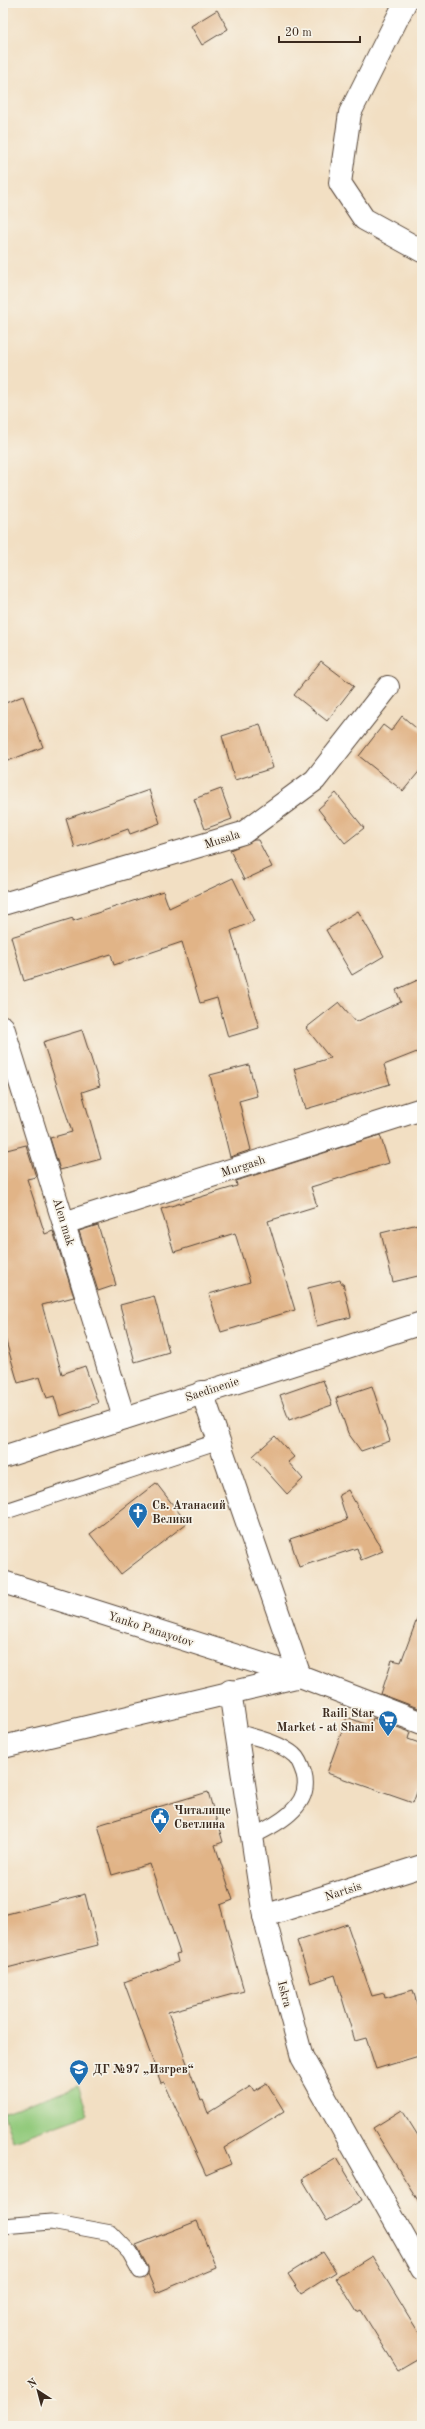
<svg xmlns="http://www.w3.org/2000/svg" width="425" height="2429" font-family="'Old Standard TT',serif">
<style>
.green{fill:#93ca7d;stroke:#677a4e}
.building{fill:#e1b487}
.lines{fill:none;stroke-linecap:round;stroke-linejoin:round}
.lane-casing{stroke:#564537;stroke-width:17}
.street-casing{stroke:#564537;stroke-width:24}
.secondary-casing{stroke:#564537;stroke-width:24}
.lane{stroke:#fff;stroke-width:15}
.street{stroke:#fff;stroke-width:22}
.secondary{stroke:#fff;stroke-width:22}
.labels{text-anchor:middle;stroke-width:3.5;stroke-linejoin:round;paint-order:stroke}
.street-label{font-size:12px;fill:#3b2a1e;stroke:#f7f3e8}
.poi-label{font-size:12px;font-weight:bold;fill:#3b2a1e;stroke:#f7f3e8;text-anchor:start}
</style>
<rect width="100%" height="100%" fill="#f7f3e8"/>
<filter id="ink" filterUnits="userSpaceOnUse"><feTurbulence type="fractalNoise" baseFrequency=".025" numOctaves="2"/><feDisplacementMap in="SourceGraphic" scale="8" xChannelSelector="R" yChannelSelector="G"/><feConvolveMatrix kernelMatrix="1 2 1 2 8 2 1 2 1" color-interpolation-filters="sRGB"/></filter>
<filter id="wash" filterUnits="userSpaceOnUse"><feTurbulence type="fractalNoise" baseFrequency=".012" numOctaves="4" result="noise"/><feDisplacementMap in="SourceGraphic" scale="16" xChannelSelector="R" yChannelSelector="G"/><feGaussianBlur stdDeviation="0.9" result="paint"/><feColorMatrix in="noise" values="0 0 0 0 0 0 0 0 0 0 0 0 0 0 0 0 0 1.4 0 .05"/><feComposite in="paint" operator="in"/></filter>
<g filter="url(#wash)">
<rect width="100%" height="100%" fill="#f2dfc3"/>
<path class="green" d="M 78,2086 L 88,2114 L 13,2141 L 3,2113 Z"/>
<g id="blocks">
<g class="building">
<path d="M 217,10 L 228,29 L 202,45 L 191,26 Z"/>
<path d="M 321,661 L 354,686 L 327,721 L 294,695 Z"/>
<path d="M 23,696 L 43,747 L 8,761 L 3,748 L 3,704 Z"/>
<path d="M 402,716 L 422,733 L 422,768 L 403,791 L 359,756 L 383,725 L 391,731 Z"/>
<path d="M 260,724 L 273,768 L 235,780 L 222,736 Z"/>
<path d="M 221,789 L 232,819 L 205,829 L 194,799 Z"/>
<path d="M 149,790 L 160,823 L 130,834 L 128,829 L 75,848 L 66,819 Z"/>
<path d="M 336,793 L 364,828 L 345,843 L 318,809 Z"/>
<path d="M 254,840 L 258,840 L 272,867 L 244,880 L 230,850 Z"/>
<path d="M 233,878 L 254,921 L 231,931 L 259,1028 L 228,1037 L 217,998 L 200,1003 L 182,942 L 114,965 L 111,954 L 24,981 L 11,937 L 73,918 L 73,921 L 163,891 L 169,908 Z"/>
<path d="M 358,911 L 384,956 L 352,975 L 326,930 Z"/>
<path d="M 422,978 L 422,1050 L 384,1065 L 390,1084 L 306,1109 L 294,1069 L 330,1058 L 306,1028 L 339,1002 L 356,1022 L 401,1002 L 396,990 Z"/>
<path d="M 82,1030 L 100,1086 L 82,1092 L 101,1159 L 60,1170 L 50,1138 L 72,1132 L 43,1042 Z"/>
<path d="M 249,1065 L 257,1096 L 239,1101 L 251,1150 L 230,1157 L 210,1075 Z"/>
<path d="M 380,1135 L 389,1163 L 311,1187 L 317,1206 L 268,1221 L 295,1310 L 221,1332 L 209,1294 L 250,1282 L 235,1233 L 174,1252 L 161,1209 L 237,1186 L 236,1181 Z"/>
<path d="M 26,1145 L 36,1177 L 27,1179 L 45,1234 L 53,1231 L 74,1297 L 42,1305 L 62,1374 L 85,1366 L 98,1403 L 60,1416 L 54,1396 L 47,1398 L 40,1377 L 18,1383 L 3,1331 L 3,1151 Z"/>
<path d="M 422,1223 L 422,1275 L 393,1282 L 381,1233 Z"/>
<path d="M 98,1225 L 116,1285 L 98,1291 L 79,1231 Z"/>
<path d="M 340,1280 L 341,1283 L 343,1283 L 351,1317 L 317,1326 L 308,1288 Z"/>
<path d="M 154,1296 L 169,1352 L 135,1362 L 120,1305 Z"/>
<path d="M 323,1380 L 332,1405 L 289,1420 L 280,1395 Z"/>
<path d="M 372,1386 L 390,1441 L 361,1451 L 348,1433 L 336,1398 Z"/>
<path d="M 275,1436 L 294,1457 L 288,1462 L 303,1479 L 287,1494 L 253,1456 Z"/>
<path d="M 156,1483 L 187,1523 L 121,1574 L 90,1534 Z"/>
<path d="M 348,1490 L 383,1551 L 361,1560 L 357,1548 L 299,1567 L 290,1539 L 347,1520 L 339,1495 Z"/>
<path d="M 420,1611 L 422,1611 L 422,1695 L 418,1708 L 381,1694 L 392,1660 L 401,1662 Z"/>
<path d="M 347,1717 L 370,1726 L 373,1718 L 410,1732 L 408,1739 L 422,1744 L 422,1778 L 413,1803 L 327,1773 Z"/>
<path d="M 208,1792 L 223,1842 L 215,1845 L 233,1900 L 220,1905 L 244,1991 L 168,2012 L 201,2101 L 203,2100 L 208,2113 L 251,2086 L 254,2091 L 267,2083 L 284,2111 L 224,2148 L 231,2164 L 206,2175 L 164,2082 L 161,2083 L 124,1982 L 178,1962 L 176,1954 L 180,1953 L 150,1864 L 112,1875 L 98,1825 Z"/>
<path d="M 85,1894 L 98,1945 L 3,1969 L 3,1915 Z"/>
<path d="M 347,1924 L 372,1996 L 384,1993 L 385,1998 L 413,1990 L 422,2021 L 422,2055 L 376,2069 L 366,2038 L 355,2041 L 335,1975 L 311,1983 L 297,1941 Z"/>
<path d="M 402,2110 L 422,2142 L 422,2207 L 373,2128 Z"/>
<path d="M 337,2158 L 362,2200 L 327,2221 L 302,2179 Z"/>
<path d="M 197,2221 L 216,2268 L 156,2293 L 148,2274 L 148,2267 L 136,2245 Z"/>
<path d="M 323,2252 L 336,2272 L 301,2294 L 288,2274 Z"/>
<path d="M 372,2256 L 422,2338 L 422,2356 L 398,2370 L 361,2310 L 357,2312 L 336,2278 Z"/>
</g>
</g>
</g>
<g filter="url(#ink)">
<use href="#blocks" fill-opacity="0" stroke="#564537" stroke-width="1"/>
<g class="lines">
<g class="lane-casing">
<g id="lane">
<path d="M 3,1512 L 219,1441"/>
<path d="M 237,1732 C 256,1738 279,1742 294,1755 C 299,1759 302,1768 304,1774 C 313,1807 274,1826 251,1837"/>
<path d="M 3,2226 L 51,2222 L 111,2233 L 130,2253 L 140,2271"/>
</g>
</g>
<g class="street-casing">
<g id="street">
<path d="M 405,3 L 350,113 L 340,183 L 364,219 L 422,251"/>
<path d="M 3,904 L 243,833 L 315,780 L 388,687"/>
<path d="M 3,1027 L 124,1418"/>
<path d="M 64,1223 L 422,1109"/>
<path d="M 3,1582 L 300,1676 L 422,1723"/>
<path d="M 230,1691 L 264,1916 L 302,2057 L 422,2269"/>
<path d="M 3,1747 L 300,1676 L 202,1392"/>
<path d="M 264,1916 L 422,1866"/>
</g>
</g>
<g class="secondary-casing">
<path id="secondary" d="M 3,1457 L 422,1323"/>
</g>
<use href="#lane" class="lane"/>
<use href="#street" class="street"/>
<use href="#secondary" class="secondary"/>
</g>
</g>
<defs>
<g id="church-pin" transform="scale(1)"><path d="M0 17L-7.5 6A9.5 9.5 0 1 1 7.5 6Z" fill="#1f6fb2" stroke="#f7f3e8"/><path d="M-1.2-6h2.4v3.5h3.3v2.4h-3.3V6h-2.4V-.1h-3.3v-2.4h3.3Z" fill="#fff"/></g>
<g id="supermarket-pin" transform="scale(1)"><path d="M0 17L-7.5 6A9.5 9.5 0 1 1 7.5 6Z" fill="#1f6fb2" stroke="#f7f3e8"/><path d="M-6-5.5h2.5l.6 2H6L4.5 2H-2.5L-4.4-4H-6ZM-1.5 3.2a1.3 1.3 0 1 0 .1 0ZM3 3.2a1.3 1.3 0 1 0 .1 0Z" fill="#fff"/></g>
<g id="civic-pin" transform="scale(1)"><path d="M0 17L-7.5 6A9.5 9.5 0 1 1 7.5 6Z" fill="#1f6fb2" stroke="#f7f3e8"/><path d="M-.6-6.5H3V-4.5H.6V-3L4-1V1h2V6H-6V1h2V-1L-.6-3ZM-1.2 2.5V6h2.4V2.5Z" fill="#fff"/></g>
<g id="school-pin" transform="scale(1)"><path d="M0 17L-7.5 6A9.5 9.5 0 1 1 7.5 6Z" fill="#1f6fb2" stroke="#f7f3e8"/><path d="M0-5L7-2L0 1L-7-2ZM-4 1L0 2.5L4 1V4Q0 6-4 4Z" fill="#fff"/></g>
</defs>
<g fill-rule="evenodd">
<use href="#church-pin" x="138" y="1512"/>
<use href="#supermarket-pin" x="388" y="1720"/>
<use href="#civic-pin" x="160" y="1817"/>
<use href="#school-pin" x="79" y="2069"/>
</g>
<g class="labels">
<g class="street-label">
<text transform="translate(222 839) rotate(-18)" y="4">Musala</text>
<text transform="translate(243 1166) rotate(-18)" y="4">Murgash</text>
<text transform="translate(64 1222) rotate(73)" y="4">Alen mak</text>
<text transform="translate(212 1389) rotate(-18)" y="4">Saedinenie</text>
<text transform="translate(151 1629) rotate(18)" y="4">Yanko Panayotov</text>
<text transform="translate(343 1891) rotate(-18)" y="4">Nartsis</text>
<text transform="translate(285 1994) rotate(75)" y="4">Iskra</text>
</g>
<g class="poi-label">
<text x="152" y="1509">Св. Атанасий<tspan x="152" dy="14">Велики</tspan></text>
<text x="374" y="1717" text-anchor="end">Raili Star<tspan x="374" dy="14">Market - at Shami</tspan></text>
<text x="174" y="1814">Читалище<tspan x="174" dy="14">Светлина</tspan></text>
<text x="93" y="2073">ДГ №97 „Изгрев“</text>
</g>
</g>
<rect width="425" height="2429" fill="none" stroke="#f7f3e8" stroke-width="16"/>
<g transform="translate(38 2391) rotate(324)" stroke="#f7f3e8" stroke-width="3" paint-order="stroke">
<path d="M0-3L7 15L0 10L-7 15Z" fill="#3b2a1e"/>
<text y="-6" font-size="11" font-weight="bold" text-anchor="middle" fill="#3b2a1e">N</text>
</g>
<path d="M279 36v6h81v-6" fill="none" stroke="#3b2a1e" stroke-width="2"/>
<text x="285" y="36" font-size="12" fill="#3b2a1e" stroke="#f7f3e8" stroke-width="3" paint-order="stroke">20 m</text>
</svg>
